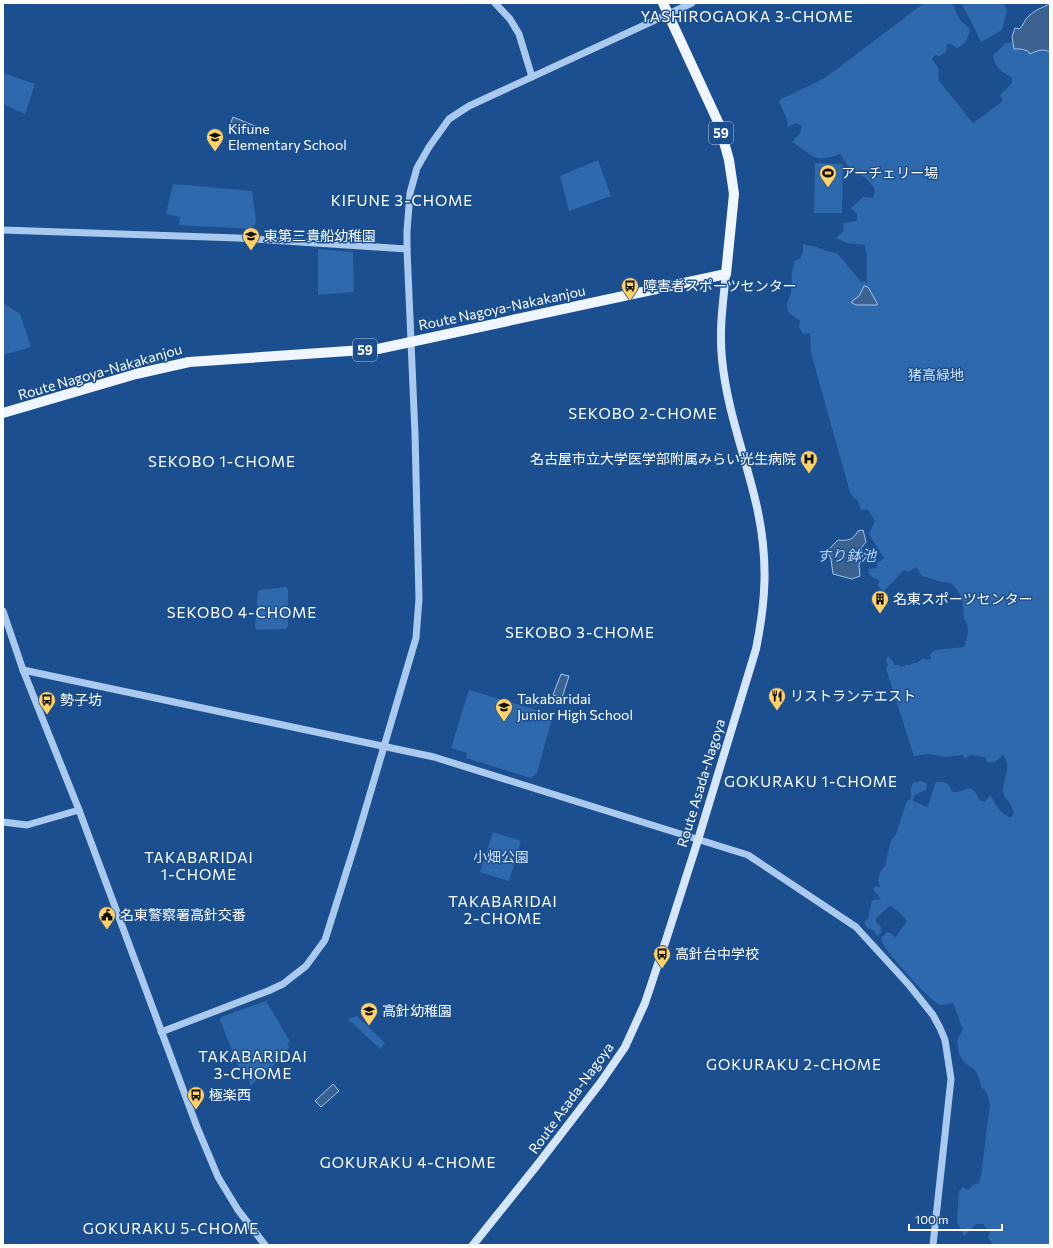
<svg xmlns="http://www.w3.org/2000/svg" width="1053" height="1248" font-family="Commissioner,'Noto Sans JP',sans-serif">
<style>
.green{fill:#2e69ad}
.water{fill:#3c6290;stroke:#9cc4f0}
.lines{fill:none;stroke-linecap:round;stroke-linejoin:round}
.tertiary{stroke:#a9c9ee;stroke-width:7}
.secondary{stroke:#d6e6fa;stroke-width:8}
.primary{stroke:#f0f6ff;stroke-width:10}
.labels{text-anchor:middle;stroke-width:3;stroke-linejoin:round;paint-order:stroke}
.shield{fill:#1b4f8f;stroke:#bbcadd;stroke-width:1}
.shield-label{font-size:13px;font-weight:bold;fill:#fff}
.poi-label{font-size:14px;fill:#fff;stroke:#1b4f8f;text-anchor:start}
.street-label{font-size:14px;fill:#fff;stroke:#1b4f8f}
.park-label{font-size:14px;fill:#cfe3fa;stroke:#1b4f8f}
.neighbourhood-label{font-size:15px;letter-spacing:1px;fill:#fff;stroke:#1b4f8f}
.water-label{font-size:15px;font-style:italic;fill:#b5d3f5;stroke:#1b4f8f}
</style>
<rect width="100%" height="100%" fill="#1b4f8f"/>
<g class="green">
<path d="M 924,3 L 951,3 C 956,7 955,13 959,18 C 962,24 968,24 970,31 C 967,39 965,45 957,48 L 951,44 L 947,44 L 946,52 L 939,56 L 935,55 L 932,59 L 939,69 L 938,74 L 939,81 L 973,123 L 1003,101 L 1000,95 L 1012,83 L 1012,77 C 1001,72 995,68 993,55 L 1006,43 L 1012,42 L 1014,49 L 1019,48 L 1022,51 L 1028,51 L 1030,54 C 1037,51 1043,48 1050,52 L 1050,1245 L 993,1245 L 988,1237 L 990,1233 L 983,1224 L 976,1224 L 964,1236 L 957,1222 L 959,1191 L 963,1187 L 968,1190 L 973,1185 L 979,1183 L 981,1176 L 990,1104 L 987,1093 L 981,1087 C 978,1063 968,1071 960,1056 C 958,1052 958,1045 957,1040 L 963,1029 L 953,1003 C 950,1004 944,1005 941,1005 C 931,1003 891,956 884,946 L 881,938 L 887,932 L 892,934 L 895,938 L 907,921 L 898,911 L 890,906 L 876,918 L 876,922 L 881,927 L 881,933 L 877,936 L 873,930 L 867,928 L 864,922 L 868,919 L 872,900 L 881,899 L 873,889 L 875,886 L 880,887 L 878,881 L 880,872 L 885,866 L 889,848 L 892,839 L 896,834 L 907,801 L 911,799 L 911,788 L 913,783 C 917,781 923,780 927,784 L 926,790 L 915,795 L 913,801 L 927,807 C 931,801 932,790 936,782 C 946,781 948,783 952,792 C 958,793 964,789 971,788 L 976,793 L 979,800 L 985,802 L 990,795 C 997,806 998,811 1010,818 L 1014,814 C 1013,811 1012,808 1011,805 C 1008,799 1002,797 1003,789 C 1004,778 1012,764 1003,755 L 995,762 L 987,762 L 985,757 L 970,755 L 965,759 L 963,755 L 945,757 L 929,754 L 914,756 L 886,669 L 888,665 L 886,660 L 888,656 L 893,661 L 894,665 L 898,665 L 902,667 L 906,665 L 910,665 L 913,663 L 917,663 L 923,658 L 927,660 L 931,659 L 930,654 L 935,650 L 964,647 C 967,639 971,626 964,619 C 964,604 963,594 951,583 L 942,582 L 922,576 L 916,567 L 908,572 L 904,570 L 883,592 L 877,585 L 880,581 L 870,576 L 868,569 L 877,568 L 877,562 L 881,561 L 884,558 L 869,534 L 875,521 L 868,510 L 861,510 L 858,501 L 852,496 L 850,492 L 811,353 L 810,333 L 803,334 L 799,327 L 800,321 L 788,312 L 787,303 L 791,293 L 792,272 L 795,260 L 800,259 L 803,252 L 803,244 L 817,247 L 826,251 L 837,253 L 863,284 L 863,280 L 867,283 C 866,270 868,257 865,245 L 847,243 L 836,238 L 844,231 L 843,223 L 857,221 L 857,214 L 851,208 L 863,197 L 873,198 L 875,189 L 867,179 L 849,168 L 840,154 C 812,164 814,155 792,142 L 800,133 L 802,126 L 796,123 L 788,127 L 787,119 L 779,102 L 781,99 L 815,83 L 829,75 Z"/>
<path d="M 961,3 L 1001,3 L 1005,5 L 1007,12 L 1005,17 L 1002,30 L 981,42 L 972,23 Z"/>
<path d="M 3,73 L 35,84 L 25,114 L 3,104 Z"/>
<path d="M 598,160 L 611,196 L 569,211 L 560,176 Z"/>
<path d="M 815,163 L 843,164 L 842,213 L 814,213 Z"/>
<path d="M 173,184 L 252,191 L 256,222 L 252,229 L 179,225 L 180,217 L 166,214 Z"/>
<path d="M 318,249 L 353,252 L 354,292 L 318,295 Z"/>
<path d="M 3,303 L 20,314 L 31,347 L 3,355 Z"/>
<path d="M 286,587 L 288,590 L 288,627 L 286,629 L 257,630 L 255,626 L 258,592 L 260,590 Z"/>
<path d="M 469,690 L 553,715 L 537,773 L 531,778 L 466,758 L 467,753 L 451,748 Z"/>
<path d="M 493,832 L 521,841 L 509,881 L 480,872 Z"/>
<path d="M 266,1001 L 290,1041 L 287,1044 L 289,1046 L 285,1055 L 251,1085 L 243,1068 L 239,1068 L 220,1020 L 221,1017 Z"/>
<path d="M 357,1016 L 385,1043 L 380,1049 L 348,1019 Z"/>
</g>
<g class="water">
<path d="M 1050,4 L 1050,52 C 1043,48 1036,51 1030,54 L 1028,51 C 1024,50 1019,48 1014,49 L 1012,37 L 1015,28 L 1019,29 C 1024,26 1024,19 1029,16 C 1035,10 1043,7 1050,4 Z"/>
<path d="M 233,117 L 255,126 L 251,134 L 230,125 Z"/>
<path d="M 864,286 L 868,287 L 877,303 L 877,305 L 856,305 L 852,303 L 852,301 L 859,296 Z"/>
<path d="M 863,530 L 866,542 L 861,548 L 863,554 L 859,565 L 860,576 L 852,579 L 833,574 L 831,559 L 827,551 L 838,540 C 848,541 853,540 858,531 Z"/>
<path d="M 561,674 L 569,676 L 562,698 L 553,695 Z"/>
<path d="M 333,1084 L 339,1091 L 321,1107 L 315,1101 Z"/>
</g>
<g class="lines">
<g class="tertiary">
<path d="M 495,3 L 510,19 L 519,34 L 532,77"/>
<path d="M 3,230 L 238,238 L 407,249"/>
<path d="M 3,611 L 23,670 L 79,810 L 197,1127 L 218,1177 L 238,1210 L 265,1245"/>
<path d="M 23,670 L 434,757 L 748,855 L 856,927 L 909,985 L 933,1015 L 940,1028 L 945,1040 L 951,1079 L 933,1245"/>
<path d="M 3,822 L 27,825 L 79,810"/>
<path d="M 161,1032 L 268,991 L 283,984 L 306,966 L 325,940 L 357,838 L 416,638 L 419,599 L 415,434 L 407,249 L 407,231 L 410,193 L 417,168 L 429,147 L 449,119 L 469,106 L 692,3"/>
</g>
<path class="secondary" d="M 473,1245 L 538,1164 L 601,1082 L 625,1047 L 645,1003 L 666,940 L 698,840 L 756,649 C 766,600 768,561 758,512 C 747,460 727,412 722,359 C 719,330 723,302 726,274"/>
<path class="primary" d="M 3,413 L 136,374 L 189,362 L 378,349 L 726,274 L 734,194 L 729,160 L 719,124 L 663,3"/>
</g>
<defs>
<g id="school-pin" transform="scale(0.9)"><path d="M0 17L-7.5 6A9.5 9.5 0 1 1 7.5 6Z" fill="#ffd166" stroke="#1b4f8f"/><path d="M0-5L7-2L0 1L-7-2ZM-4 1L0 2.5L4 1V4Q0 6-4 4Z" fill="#111"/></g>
<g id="stadium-pin" transform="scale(0.9)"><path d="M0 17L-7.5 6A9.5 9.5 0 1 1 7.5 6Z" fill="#ffd166" stroke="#1b4f8f"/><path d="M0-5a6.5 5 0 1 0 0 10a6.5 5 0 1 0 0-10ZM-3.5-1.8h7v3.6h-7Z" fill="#111"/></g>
<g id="bus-pin" transform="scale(0.9)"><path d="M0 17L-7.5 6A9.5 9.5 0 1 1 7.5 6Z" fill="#ffd166" stroke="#1b4f8f"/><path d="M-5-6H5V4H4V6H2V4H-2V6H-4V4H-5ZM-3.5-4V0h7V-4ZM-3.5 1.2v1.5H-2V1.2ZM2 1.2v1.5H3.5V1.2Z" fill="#111"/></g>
<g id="hospital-pin" transform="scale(0.9)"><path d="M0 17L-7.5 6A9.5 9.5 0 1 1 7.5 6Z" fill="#ffd166" stroke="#1b4f8f"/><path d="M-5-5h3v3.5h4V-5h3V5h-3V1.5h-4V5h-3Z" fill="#111"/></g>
<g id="building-pin" transform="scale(0.9)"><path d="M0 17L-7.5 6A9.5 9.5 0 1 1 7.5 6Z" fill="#ffd166" stroke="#1b4f8f"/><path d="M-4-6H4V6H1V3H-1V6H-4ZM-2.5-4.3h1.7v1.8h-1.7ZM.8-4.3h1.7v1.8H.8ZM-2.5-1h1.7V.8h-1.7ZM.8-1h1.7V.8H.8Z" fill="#111"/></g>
<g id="restaurant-pin" transform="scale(0.9)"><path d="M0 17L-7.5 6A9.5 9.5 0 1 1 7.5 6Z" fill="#ffd166" stroke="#1b4f8f"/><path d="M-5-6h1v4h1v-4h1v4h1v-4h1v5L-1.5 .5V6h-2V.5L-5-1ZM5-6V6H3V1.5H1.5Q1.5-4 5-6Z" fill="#111"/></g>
<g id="civic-pin" transform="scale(0.9)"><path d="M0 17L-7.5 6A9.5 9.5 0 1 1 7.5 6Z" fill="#ffd166" stroke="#1b4f8f"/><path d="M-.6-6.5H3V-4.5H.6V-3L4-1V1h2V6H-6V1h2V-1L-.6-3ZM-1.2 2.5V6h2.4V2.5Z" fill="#111"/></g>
</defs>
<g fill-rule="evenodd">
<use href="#school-pin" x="215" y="137"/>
<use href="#stadium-pin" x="828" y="173"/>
<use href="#school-pin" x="251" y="236"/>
<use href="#bus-pin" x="630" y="286"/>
<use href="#hospital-pin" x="809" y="459"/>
<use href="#building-pin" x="880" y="599"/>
<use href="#restaurant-pin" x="777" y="696"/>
<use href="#bus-pin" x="47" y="700"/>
<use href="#school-pin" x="504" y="707"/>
<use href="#civic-pin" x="107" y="915"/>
<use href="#bus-pin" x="662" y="954"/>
<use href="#school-pin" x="369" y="1011"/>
<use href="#bus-pin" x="196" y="1095"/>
</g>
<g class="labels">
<g class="shield">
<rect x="709" y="122" width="24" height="22" rx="3"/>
<rect x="353" y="339" width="24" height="22" rx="3"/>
</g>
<g class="shield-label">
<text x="721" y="138">59</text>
<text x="365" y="355">59</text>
</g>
<g class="poi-label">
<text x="228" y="134">Kifune<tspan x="228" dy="16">Elementary School</tspan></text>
<text x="841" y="178">アーチェリー場</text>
<text x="264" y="241">東第三貴船幼稚園</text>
<text x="643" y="291">障害者スポーツセンター</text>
<text x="796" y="464" text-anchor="end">名古屋市立大学医学部附属みらい光生病院</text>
<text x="893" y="604">名東スポーツセンター</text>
<text x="790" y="701">リストランテエスト</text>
<text x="517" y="704">Takabaridai<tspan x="517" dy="16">Junior High School</tspan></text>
<text x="60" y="705">勢子坊</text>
<text x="120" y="920">名東警察署高針交番</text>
<text x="675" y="959">高針台中学校</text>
<text x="382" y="1016">高針幼稚園</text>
<text x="209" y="1100">極楽西</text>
</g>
<g class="street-label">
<text transform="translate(502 308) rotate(-12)" y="5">Route Nagoya-Nakakanjou</text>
<text transform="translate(100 372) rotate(-16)" y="5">Route Nagoya-Nakakanjou</text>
<text transform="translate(701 783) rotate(-73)" y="5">Route Asada-Nagoya</text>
<text transform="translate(571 1098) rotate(-54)" y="5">Route Asada-Nagoya</text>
</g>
<g class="park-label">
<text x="936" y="380">猪高緑地</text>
<text x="501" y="862">小畑公園</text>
</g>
<g class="neighbourhood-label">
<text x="747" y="22">YASHIROGAOKA 3-CHOME</text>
<text x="402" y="206">KIFUNE 3-CHOME</text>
<text x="643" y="419">SEKOBO 2-CHOME</text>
<text x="222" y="467">SEKOBO 1-CHOME</text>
<text x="242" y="618">SEKOBO 4-CHOME</text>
<text x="580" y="638">SEKOBO 3-CHOME</text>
<text x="811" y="787">GOKURAKU 1-CHOME</text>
<text x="199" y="863">TAKABARIDAI<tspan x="199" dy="17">1-CHOME</tspan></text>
<text x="503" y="907">TAKABARIDAI<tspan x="503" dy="17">2-CHOME</tspan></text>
<text x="253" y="1062">TAKABARIDAI<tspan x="253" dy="17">3-CHOME</tspan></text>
<text x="794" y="1070">GOKURAKU 2-CHOME</text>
<text x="408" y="1168">GOKURAKU 4-CHOME</text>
<text x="171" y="1234">GOKURAKU 5-CHOME</text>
</g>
<g class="water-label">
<text x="846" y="561">すり鉢池</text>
</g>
</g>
<rect width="1053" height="1248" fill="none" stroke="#ffffff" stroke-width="8"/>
<path d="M909 1224v6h93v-6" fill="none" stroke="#ffffff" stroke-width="2"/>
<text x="915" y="1224" font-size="12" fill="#ffffff" stroke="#1b4f8f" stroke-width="3" paint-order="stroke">100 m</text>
</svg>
